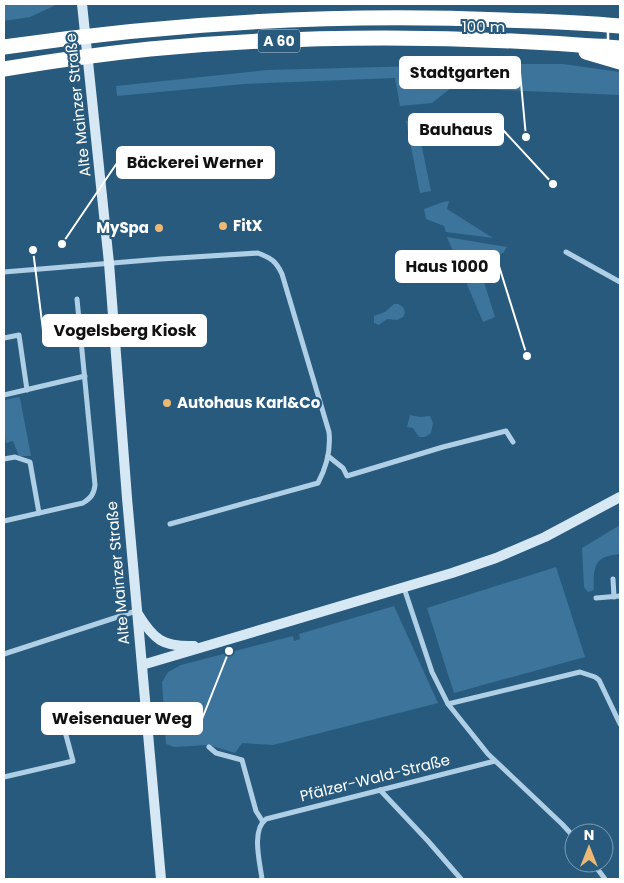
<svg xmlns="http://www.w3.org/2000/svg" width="624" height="883" font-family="Poppins,sans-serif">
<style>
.green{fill:#3c749b}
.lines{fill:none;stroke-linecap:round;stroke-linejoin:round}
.street{stroke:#aecfe5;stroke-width:5}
.secondary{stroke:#d7e8f5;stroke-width:10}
.highway{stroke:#fff;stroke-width:15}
.poi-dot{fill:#ecb974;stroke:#285a7e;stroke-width:2}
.labels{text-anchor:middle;stroke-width:4.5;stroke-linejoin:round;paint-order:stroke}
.shield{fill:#285a7e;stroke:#beced8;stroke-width:1}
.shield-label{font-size:14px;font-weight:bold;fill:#fff}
.street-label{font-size:15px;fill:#fff;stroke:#285a7e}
.poi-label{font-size:15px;font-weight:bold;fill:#fff;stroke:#285a7e;text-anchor:start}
.leader{fill:none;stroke:#fff;stroke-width:2}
.callout-dot{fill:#fff;stroke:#285a7e;stroke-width:2}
.callout{fill:#fff;stroke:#fff;stroke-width:2}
.callout-label{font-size:16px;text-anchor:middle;font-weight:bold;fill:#111}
</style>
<rect width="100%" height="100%" fill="#285a7e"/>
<g class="green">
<path d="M 4,4 L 58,4 L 30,17 L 4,21 Z"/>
<path d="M 497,64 L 563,64 L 620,72 L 620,95 L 451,88 L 432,103 L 400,106 L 395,78 L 244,84 L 117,96 L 116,86 L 267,70 Z"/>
<path d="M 430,114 L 420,138 L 431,191 L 420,193 L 406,121 Z"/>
<path d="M 449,201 L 447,209 L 493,238 L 446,232 L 444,226 L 426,219 L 424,209 L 443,202 Z"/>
<path d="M 447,237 L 507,247 L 503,253 L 478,263 L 495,317 L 483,322 Z"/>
<path d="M 394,304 L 398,304 L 403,307 L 405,312 L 403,317 L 397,320 L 387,319 L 379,325 L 374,323 L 374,316 L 385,312 Z"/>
<path d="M 18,397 L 20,398 L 31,456 L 19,456 L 13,441 L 6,443 L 4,432 L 4,400 Z"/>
<path d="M 410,415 L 420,417 L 430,416 L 433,423 L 431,433 L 425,437 L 419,437 L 413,428 L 407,427 Z"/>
<path d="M 620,525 L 620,554 C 594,556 593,567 594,590 L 588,592 L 584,587 L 582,548 Z"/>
<path d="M 556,567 L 585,657 L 454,693 L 427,608 Z"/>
<path d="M 394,606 L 438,703 L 273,745 L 242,743 L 235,753 L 209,745 L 174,747 L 166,744 L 162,682 L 168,672 L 181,665 L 293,636 L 294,641 L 300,639 L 299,634 Z"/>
</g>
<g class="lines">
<g class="street">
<path d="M 566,252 L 620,282"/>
<path d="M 4,272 L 161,259 L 258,253 C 271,258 276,261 282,274 L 329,432 C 331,451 327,466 318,483 L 170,524"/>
<path d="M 4,338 L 19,335 L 27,390"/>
<path d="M 4,395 L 85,376"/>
<path d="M 328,456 L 343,468 L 347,476 L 443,447 L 506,431 L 513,442"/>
<path d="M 4,459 L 15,457 L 30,462 L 39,513"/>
<path d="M 4,521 L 83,503 C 91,498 94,494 95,485 L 77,299"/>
<path d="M 613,579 L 614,597"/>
<path d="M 404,588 L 432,672 L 448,704 L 488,754 L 562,824 L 574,837"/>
<path d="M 596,598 L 620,596"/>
<path d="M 4,654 L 136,611"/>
<path d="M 448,704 L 580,672 L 595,677 L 599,680 L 620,724"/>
<path d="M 209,747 L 216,753 L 242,760 L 256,811 L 263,822"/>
<path d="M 4,777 L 73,761 L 63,724 L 85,713"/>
<path d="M 380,790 L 428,841 L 461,879"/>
<path d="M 593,863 L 605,879"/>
<path d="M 262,879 C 260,863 251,830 266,819 L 495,761"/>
</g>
<g class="secondary">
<path d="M 82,4 L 109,263 L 127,498 L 161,879"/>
<path d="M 138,614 C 154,640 163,647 194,646"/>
<path d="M 142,665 L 452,573 L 496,558 L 545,537 L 620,497"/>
</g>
<g class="highway">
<path d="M 4,47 C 169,23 336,13 503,20 C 542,21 581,22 620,26"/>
<path d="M 586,52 L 620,62"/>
<path d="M 4,69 C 52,61 101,54 150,49 C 307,34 464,35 620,48"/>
</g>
</g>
<g class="poi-dot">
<circle cx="223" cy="226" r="5"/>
<circle cx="159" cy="228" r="5"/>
<circle cx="167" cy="403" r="5"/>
</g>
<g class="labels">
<rect class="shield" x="258" y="29.5" width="42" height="23" rx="4"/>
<g class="shield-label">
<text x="279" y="46">A 60</text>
</g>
<g class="street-label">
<text transform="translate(78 105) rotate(-96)" y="5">Alte Mainzer Straße</text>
<text transform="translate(118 573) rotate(-95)" y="5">Alte Mainzer Straße</text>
<text transform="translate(375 778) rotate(-14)" y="5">Pfälzer-Wald-Straße</text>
</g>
<g class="poi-label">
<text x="233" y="231">FitX</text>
<text x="149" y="233" text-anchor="end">MySpa</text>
<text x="177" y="408">Autohaus Karl&amp;Co</text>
</g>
</g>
<path class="leader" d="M526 137L520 72M553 184L503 130M62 244L117 163M527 356L499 266M33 250L43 330M229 651L202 719"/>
<g class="callout-dot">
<circle cx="526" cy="137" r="5"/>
<circle cx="553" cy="184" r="5"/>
<circle cx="62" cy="244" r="5"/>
<circle cx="527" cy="356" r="5"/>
<circle cx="33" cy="250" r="5"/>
<circle cx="229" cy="651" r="5"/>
</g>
<g class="callout">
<rect x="400" y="57" width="120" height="31" rx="5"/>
<rect x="409" y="114" width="94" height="31" rx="5"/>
<rect x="117" y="147" width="157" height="31" rx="5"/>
<rect x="396" y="251" width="103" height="31" rx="5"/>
<rect x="43" y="315" width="163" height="31" rx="5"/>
<rect x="42" y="703" width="160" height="31" rx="5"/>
</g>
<g class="callout-label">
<text x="460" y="78">Stadtgarten</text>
<text x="456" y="135">Bauhaus</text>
<text x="195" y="168">Bäckerei Werner</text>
<text x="447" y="272">Haus 1000</text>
<text x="125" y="336">Vogelsberg Kiosk</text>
<text x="122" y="724">Weisenauer Weg</text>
</g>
<rect width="624" height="883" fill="none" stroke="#ffffff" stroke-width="10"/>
<g transform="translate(589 848)"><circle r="24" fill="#285a7e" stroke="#7e9cb2"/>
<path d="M0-4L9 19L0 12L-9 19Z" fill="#ecb974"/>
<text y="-8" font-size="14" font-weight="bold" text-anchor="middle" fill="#ffffff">N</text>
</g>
<path d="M454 32v8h154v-8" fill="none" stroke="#ffffff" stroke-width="2.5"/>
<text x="462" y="32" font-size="15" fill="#ffffff" stroke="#285a7e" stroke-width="4" paint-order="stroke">100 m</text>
</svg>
